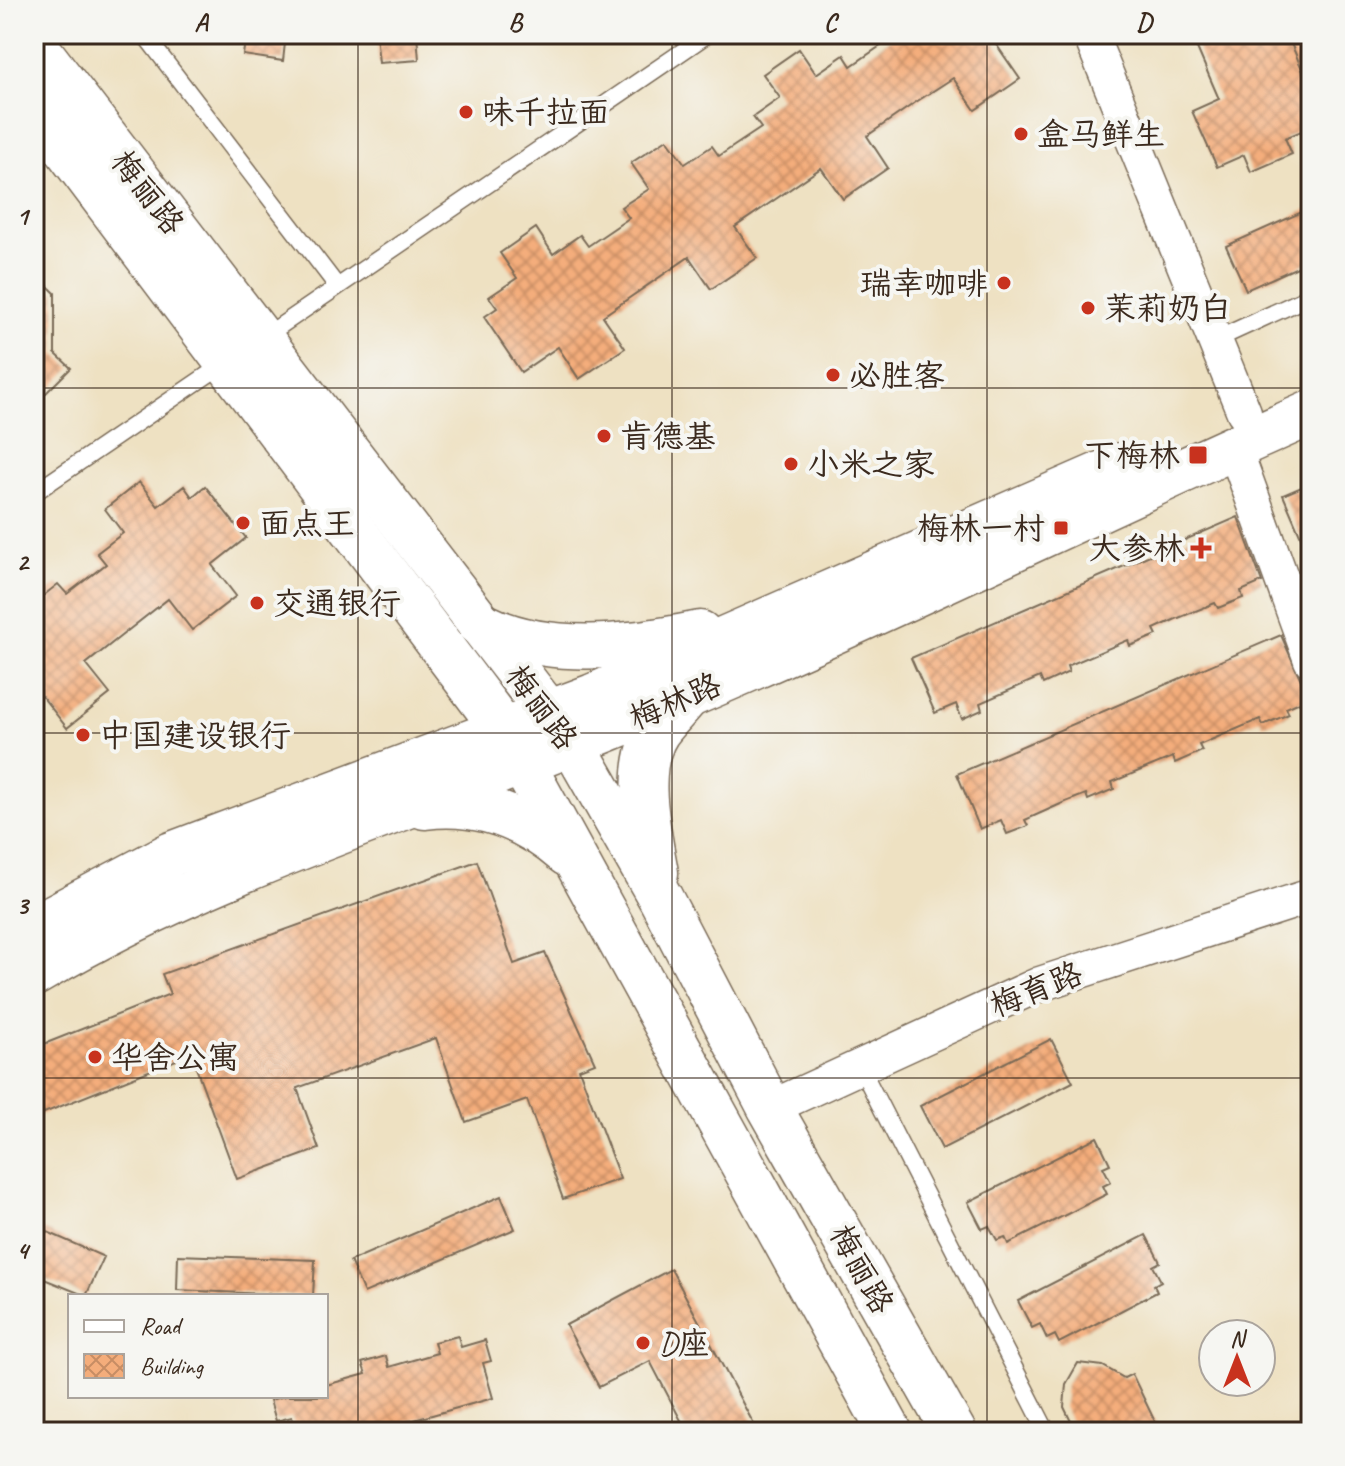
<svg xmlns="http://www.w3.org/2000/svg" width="1345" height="1466" font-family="Caveat,'LXGW WenKai TC',sans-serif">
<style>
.building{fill:url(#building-cross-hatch)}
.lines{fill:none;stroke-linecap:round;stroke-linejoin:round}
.lane-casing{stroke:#7a6a57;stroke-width:19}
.street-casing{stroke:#7a6a57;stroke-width:37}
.secondary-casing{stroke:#7a6a57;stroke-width:47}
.lane{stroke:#fff;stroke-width:16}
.street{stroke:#fff;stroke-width:34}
.secondary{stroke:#fff;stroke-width:44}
.grid{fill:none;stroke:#3b2a1e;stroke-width:2;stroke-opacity:0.55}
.poi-dot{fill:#c8321e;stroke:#f6f6f2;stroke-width:3}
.labels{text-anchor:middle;stroke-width:8;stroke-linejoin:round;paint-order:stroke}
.poi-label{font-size:32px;fill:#3b2a1e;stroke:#f6f6f2;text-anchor:start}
.street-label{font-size:32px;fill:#3b2a1e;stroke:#f6f6f2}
.neatline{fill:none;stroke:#3b2a1e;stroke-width:3}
.grid-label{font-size:26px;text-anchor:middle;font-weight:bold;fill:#3b2a1e}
</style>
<defs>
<pattern id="building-cross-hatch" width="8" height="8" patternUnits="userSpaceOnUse" patternTransform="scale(2)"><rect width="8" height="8" fill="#f4ad7b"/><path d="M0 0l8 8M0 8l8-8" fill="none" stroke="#c78d64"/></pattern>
</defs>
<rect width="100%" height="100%" fill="#f6f6f2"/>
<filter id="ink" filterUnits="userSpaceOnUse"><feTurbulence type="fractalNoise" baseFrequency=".0125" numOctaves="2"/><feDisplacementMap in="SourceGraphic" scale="16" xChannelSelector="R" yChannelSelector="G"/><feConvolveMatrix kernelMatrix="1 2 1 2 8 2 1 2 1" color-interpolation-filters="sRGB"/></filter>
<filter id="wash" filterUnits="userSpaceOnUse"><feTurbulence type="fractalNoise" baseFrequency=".006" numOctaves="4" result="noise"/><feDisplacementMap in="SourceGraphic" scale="32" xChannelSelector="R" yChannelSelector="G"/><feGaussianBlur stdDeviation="1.8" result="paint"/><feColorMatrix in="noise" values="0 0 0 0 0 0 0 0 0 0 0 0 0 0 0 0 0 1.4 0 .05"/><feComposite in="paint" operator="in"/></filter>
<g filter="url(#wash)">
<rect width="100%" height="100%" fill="#eee1c2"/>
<g id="blocks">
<g class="building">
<path d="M 246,34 L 286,34 L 283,61 L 243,55 Z"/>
<path d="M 376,34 L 417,34 L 419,60 L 379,63 Z"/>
<path d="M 898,34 L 989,34 L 1020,79 L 975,110 L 953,78 L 916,102 L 867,136 L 888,168 L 843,199 L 821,168 L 735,227 L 757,258 L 711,289 L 689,257 L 603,316 L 625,348 L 579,379 L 558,347 L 521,372 L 484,317 L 497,308 L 489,297 L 517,278 L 500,253 L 536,228 L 553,254 L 580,235 L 588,246 L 629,218 L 621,207 L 649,189 L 631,163 L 667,139 L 685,164 L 712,146 L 719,156 L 761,128 L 753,117 L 780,98 L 763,74 L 799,49 L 816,74 L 844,55 L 851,66 Z"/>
<path d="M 1191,34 L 1287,34 L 1311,90 L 1311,127 L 1285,138 L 1292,154 L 1251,172 L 1244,155 L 1217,167 L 1192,111 L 1219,99 Z"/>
<path d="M 1311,208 L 1311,261 L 1246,290 L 1226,246 Z"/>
<path d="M 34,273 L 55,293 L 55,353 L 71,368 L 34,405 Z"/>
<path d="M 139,482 L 158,506 L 184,486 L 192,497 L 205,486 L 246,538 L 212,565 L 236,596 L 192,630 L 168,599 L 121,636 L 86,664 L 110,694 L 67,728 L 34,686 L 34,603 L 58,584 L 67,594 L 106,564 L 97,553 L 123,533 L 105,509 Z"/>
<path d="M 1311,483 L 1311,560 L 1283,495 Z"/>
<path d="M 1238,517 L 1262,582 L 1241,591 L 1243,598 L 1218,608 L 1215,603 L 1176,619 L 1154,629 L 1157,635 L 1130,646 L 1128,640 L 1067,666 L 1069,672 L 1043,684 L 1040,677 L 980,703 L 982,710 L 962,719 L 956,704 L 935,713 L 911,658 Z"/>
<path d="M 1281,635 L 1309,698 L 1286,708 L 1289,714 L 1263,725 L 1260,719 L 1199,745 L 1202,751 L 1175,763 L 1173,757 L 1112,782 L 1114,789 L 1088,800 L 1086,794 L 1063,803 L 1025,820 L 1028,826 L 1007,834 L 1001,820 L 980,829 L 957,774 Z"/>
<path d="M 477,861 L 514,964 L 545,953 L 595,1063 L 579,1069 L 620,1179 L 563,1199 L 527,1100 L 466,1122 L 436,1038 L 297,1088 L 319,1149 L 237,1179 L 191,1054 L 34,1117 L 34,1048 L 170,994 L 162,974 Z"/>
<path d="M 1051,1039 L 1073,1082 L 942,1149 L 920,1106 Z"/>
<path d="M 1097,1137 L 1110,1164 L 1103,1167 L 1111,1182 L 1103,1186 L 1107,1194 L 1008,1244 L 1005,1237 L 997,1240 L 989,1226 L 982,1229 L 968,1202 Z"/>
<path d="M 501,1196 L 515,1229 L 364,1293 L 350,1261 Z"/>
<path d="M 34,1226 L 104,1257 L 86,1296 L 34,1275 Z"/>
<path d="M 1146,1235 L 1160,1262 L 1153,1266 L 1161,1281 L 1154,1285 L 1157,1292 L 1059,1343 L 1055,1335 L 1047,1339 L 1040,1324 L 1032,1328 L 1018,1301 Z"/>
<path d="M 178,1255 L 315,1260 L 313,1296 L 177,1290 Z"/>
<path d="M 671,1269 L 758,1432 L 687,1432 L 650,1361 L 599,1387 L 566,1325 Z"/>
<path d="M 458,1336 L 461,1347 L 485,1340 L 491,1361 L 483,1363 L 493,1398 L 371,1432 L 296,1432 L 292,1417 L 276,1421 L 270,1400 L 285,1396 L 326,1396 L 326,1385 L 366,1374 L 362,1363 L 386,1356 L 389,1367 L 437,1353 L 434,1342 Z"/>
<path d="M 1078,1363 L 1103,1366 L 1124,1378 L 1132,1374 L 1160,1432 L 1076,1432 L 1064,1407 L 1066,1384 Z"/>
</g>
</g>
</g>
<g filter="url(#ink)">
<use href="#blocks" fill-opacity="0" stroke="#7a6a57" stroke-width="2"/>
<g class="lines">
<g class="lane-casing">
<g id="lane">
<path d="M 144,34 L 337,286"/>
<path d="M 264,337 L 708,34"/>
<path d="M 1215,340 L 1311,296"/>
<path d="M 34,493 L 225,363"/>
<path d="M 860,1066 L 1047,1432"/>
</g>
</g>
<g class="street-casing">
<g id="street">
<path d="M 1090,34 L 1244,412"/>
<path d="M 1234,447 L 1311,660"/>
<path d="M 770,1108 L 1040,984 L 1311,896"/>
</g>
</g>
<g class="secondary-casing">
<g id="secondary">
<path d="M 34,44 L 572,743 L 661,899 L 770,1108 L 954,1432"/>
<path d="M 34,106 L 504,730 L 890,1432"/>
<path d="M 480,624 C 546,658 629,647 700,633"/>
<path d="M 425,807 C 480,800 527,819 567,854"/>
<path d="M 656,873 C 649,832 633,768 658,731 C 667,719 678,708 687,697"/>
<path d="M 34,927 L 172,854 L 593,696 L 1124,464"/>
<path d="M 34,974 C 217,865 425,805 621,724 C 854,628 1080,515 1311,413"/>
</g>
</g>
<use href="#lane" class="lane"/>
<use href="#street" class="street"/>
<use href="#secondary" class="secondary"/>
</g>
</g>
<path class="grid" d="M 358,34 L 358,1432M 672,34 L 672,1432M 987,34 L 987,1432M 34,388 L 1311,388M 34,733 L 1311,733M 34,1078 L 1311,1078"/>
<g class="poi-dot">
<circle cx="466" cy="112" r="8"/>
<circle cx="1021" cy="134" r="8"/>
<circle cx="1004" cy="283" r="8"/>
<circle cx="1088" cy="308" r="8"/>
<circle cx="833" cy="375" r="8"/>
<circle cx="604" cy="436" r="8"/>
<rect x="1188" y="445" width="20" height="20" rx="4"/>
<circle cx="791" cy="464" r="8"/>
<circle cx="243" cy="523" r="8"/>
<rect x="1053" y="520" width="16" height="16" rx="4"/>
<path d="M1197 536h8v8h8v8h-8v8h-8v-8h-8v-8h8z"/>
<circle cx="257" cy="603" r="8"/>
<circle cx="83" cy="735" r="8"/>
<circle cx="95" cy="1057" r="8"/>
<circle cx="643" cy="1343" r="8"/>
</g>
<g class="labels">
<g class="poi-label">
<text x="482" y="123">味千拉面</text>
<text x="1037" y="145">盒马鲜生</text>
<text x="988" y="294" text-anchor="end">瑞幸咖啡</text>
<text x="1104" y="319">茉莉奶白</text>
<text x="849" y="386">必胜客</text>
<text x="620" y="447">肯德基</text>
<text x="1180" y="466" text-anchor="end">下梅林</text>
<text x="807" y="475">小米之家</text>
<text x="259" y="534">面点王</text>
<text x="1045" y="539" text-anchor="end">梅林一村</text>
<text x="1185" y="559" text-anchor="end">大参林</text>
<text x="273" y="614">交通银行</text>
<text x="99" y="746">中国建设银行</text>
<text x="111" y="1068">华舍公寓</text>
<text x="659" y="1354">D座</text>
</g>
<g class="street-label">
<text transform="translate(148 192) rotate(52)" y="11">梅丽路</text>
<text transform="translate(675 701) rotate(-23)" y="11">梅林路</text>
<text transform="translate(542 707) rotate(53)" y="11">梅丽路</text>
<text transform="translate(1036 989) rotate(-22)" y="11">梅育路</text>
<text transform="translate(862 1269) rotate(61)" y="11">梅丽路</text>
</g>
</g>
<rect width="1345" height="1466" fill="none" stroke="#f6f6f2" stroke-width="88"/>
<rect x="68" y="1294" width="260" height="104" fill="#f6f6f2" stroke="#aba49d" stroke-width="2"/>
<rect x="84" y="1320" width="40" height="12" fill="#ffffff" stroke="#aba49d" stroke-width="2"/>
<text x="140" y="1334" font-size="24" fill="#3b2a1e">Road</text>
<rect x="84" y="1354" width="40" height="24" fill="url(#building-cross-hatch)" stroke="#aba49d" stroke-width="2"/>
<text x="140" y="1374" font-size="24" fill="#3b2a1e">Building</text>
<g transform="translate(1237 1358)"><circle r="38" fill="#f6f6f2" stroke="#aba49d" stroke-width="2"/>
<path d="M0-6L14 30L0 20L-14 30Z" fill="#c8321e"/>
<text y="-12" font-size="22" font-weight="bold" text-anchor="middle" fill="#3b2a1e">N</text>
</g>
<rect x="44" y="44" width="1257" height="1378" class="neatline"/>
<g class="grid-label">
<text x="201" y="31">A</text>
<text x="515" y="31">B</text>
<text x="830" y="31">C</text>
<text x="1144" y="31">D</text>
<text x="22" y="225">1</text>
<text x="22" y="570">2</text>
<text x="22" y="914">3</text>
<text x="22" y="1259">4</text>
</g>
</svg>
